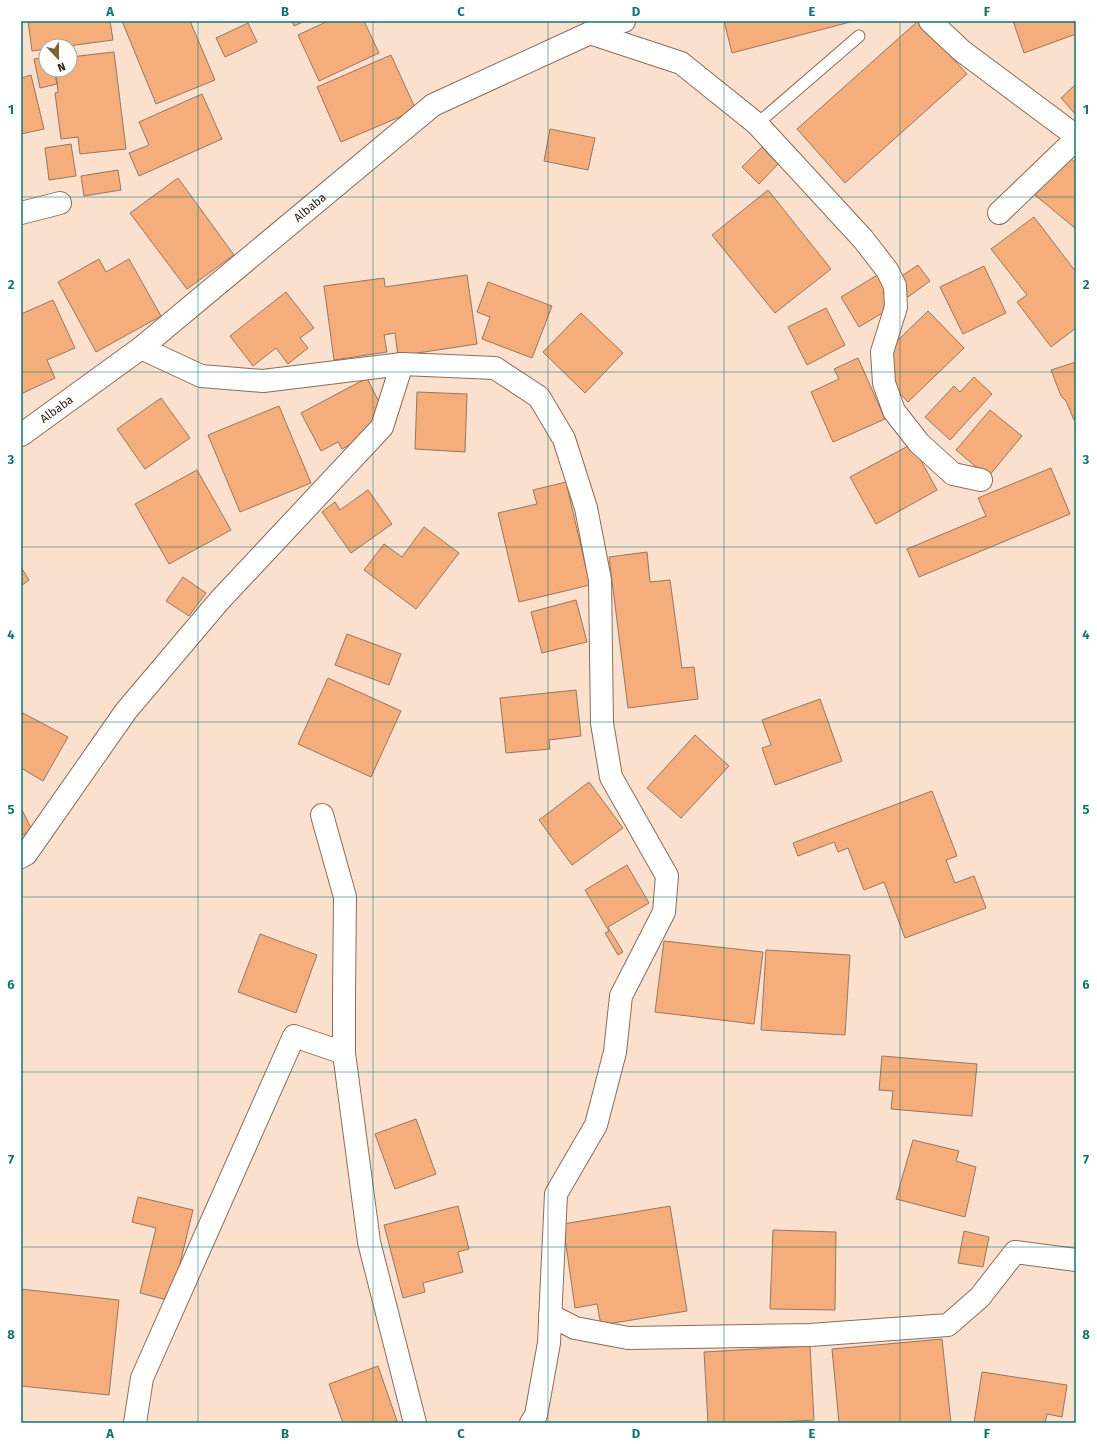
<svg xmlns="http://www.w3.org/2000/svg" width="1097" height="1444" font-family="'Fira Sans',sans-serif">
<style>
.building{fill:#f4ad7b;stroke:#957762}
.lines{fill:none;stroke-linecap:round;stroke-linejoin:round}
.lane-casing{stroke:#8b6d59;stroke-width:13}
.street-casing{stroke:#8b6d59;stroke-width:24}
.secondary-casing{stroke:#8b6d59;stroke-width:24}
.lane{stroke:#fff;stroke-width:11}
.street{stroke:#fff;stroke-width:22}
.secondary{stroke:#fff;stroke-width:22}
.grid{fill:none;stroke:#0f766e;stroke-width:1;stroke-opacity:0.55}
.labels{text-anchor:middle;stroke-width:3;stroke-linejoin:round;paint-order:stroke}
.street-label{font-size:12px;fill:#281c13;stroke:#fff}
.neatline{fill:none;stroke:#0f766e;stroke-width:1.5}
.grid-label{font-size:13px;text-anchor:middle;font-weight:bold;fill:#0f766e}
</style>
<rect width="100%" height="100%" fill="#fbe0cd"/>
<g class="building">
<path d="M 28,21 L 110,21 L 113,40 L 68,46 L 46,46 L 46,49 L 32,51 Z"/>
<path d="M 122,21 L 190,21 L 215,80 L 156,104 Z"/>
<path d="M 292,21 L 305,21 L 294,26 Z"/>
<path d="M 328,21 L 364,21 L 379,53 L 319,81 L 298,35 Z"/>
<path d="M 724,21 L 854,21 L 732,53 Z"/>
<path d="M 918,21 L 967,74 L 845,183 L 797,129 Z"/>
<path d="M 1013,21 L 1076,21 L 1076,34 L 1024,53 Z"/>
<path d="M 248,23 L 257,42 L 225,57 L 216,38 Z"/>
<path d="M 114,52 L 126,149 L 80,154 L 78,137 L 61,139 L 55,93 L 58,92 L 56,70 L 70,70 L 70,57 Z"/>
<path d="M 391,55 L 416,110 L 341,142 L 317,87 Z"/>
<path d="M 46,57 L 46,70 L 54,70 L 57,84 L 40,88 L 34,59 Z"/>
<path d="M 31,75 L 44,129 L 21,134 L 21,78 Z"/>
<path d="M 1076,84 L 1076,115 L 1061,98 Z"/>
<path d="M 202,94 L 222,139 L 139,176 L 129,153 L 149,145 L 139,122 Z"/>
<path d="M 550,129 L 595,138 L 588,170 L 544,161 Z"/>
<path d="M 71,144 L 76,176 L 49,180 L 45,148 Z"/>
<path d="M 762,147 L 778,164 L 759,184 L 742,167 Z"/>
<path d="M 1068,156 L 1076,163 L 1076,229 L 1035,195 Z"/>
<path d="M 118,170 L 121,190 L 84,196 L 81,176 Z"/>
<path d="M 178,178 L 234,255 L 187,289 L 130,213 Z"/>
<path d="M 768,190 L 831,269 L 775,313 L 712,235 Z"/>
<path d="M 1034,217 L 1076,272 L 1076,328 L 1051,347 L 1017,302 L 1027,295 L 991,249 Z"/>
<path d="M 99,259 L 106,272 L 129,259 L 161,316 L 96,352 L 58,282 Z"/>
<path d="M 918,265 L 930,281 L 908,297 L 896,280 Z"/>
<path d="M 984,266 L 1006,313 L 963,334 L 940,287 Z"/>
<path d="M 879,274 L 889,290 L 883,293 L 892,307 L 859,327 L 841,297 Z"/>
<path d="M 467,275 L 477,344 L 398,356 L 395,333 L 384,335 L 387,352 L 334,360 L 324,286 L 384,278 L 385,287 Z"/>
<path d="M 488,282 L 552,306 L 532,358 L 482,339 L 490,317 L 477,312 Z"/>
<path d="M 286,292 L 314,328 L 300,338 L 308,348 L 288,364 L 276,348 L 253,366 L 230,336 Z"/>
<path d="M 53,300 L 75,348 L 47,360 L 55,378 L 21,394 L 21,314 Z"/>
<path d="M 826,308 L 845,345 L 807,365 L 788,327 Z"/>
<path d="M 928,311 L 964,348 L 908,402 L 891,384 L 894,344 Z"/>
<path d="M 581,313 L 623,353 L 585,393 L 543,352 Z"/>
<path d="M 858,358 L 885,419 L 833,442 L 811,392 L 839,379 L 834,369 Z"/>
<path d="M 1076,362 L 1076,420 L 1074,420 L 1066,401 L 1061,396 L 1051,370 Z"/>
<path d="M 974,377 L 992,394 L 950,440 L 925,417 L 954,386 L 960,392 Z"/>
<path d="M 367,378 L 381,406 L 362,438 L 342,449 L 338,442 L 321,451 L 301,413 Z"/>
<path d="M 417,392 L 467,394 L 465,452 L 415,449 Z"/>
<path d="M 161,398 L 190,438 L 145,469 L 117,429 Z"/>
<path d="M 279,406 L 311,483 L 240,512 L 208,435 Z"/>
<path d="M 990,410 L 1022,436 L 988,477 L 956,450 Z"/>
<path d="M 912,444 L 937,490 L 876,524 L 850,477 Z"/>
<path d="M 1051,468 L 1070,514 L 919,577 L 907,549 L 986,516 L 978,498 Z"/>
<path d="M 197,470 L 231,530 L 169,564 L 135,504 Z"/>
<path d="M 566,482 L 590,585 L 519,602 L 498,513 L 537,504 L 533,490 Z"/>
<path d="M 368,490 L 392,524 L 351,553 L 322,512 L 335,502 L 340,510 Z"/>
<path d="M 424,527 L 459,553 L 416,609 L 364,570 L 384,544 L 402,557 Z"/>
<path d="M 647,552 L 650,582 L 670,580 L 682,668 L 694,667 L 698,699 L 628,708 L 609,557 Z"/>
<path d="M 21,567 L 29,580 L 21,586 Z"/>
<path d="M 183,577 L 206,593 L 189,616 L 166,601 Z"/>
<path d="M 576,600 L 587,642 L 542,653 L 531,612 Z"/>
<path d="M 347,634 L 401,654 L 389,685 L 335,665 Z"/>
<path d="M 328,678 L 401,711 L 371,777 L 298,744 Z"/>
<path d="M 576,690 L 581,736 L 549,740 L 550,749 L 506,753 L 500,698 Z"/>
<path d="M 820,699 L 842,761 L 775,785 L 762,748 L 771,745 L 762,720 Z"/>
<path d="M 21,712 L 68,737 L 43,781 L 21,768 Z"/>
<path d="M 695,735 L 729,766 L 681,818 L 647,788 Z"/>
<path d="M 589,782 L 623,828 L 572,865 L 539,820 Z"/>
<path d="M 932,791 L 957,856 L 946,860 L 955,883 L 974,876 L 986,908 L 905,938 L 884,882 L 864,890 L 848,848 L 838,852 L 834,842 L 798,856 L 793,843 Z"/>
<path d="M 21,808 L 32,830 L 21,836 Z"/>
<path d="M 627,865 L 649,903 L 608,927 L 623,952 L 618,955 L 605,933 L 609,931 L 585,890 Z"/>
<path d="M 260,934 L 317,955 L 296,1013 L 238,992 Z"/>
<path d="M 664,941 L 763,952 L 754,1024 L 655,1012 Z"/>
<path d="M 766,950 L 850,955 L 845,1035 L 761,1030 Z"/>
<path d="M 882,1056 L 977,1064 L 972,1116 L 891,1109 L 893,1091 L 879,1090 Z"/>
<path d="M 416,1119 L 436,1174 L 395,1189 L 375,1134 Z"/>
<path d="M 913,1140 L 959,1151 L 956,1161 L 976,1167 L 965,1217 L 896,1199 Z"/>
<path d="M 138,1197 L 193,1210 L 171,1301 L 140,1293 L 156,1228 L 132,1222 Z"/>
<path d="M 458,1206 L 469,1249 L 458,1252 L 463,1272 L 423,1283 L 425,1292 L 403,1298 L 384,1225 Z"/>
<path d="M 670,1206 L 687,1311 L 601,1325 L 597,1304 L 575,1308 L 563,1224 Z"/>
<path d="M 773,1230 L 836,1232 L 835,1310 L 770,1309 Z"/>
<path d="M 964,1231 L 989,1237 L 983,1267 L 958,1263 Z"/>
<path d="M 21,1289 L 119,1300 L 109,1395 L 21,1386 Z"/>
<path d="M 942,1339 L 951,1423 L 839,1423 L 832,1349 Z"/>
<path d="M 810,1346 L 814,1420 L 767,1423 L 708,1423 L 704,1352 Z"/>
<path d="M 378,1366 L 397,1421 L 390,1423 L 343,1423 L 329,1384 Z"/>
<path d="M 982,1372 L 1067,1385 L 1062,1417 L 1047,1414 L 1045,1423 L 974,1423 Z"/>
</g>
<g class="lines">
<g class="lane-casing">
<path id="lane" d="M 757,124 L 859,36"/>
</g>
<g class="street-casing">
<g id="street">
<path d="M 930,21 L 962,51 L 1076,136"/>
<path d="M 590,33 L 681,63 L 757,124 L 863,239 L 887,270 L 895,286 L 896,307 L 882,352 L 884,383 L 894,411 L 919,443 L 953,474 L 981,480"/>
<path d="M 21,213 L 60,203"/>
<path d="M 999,213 L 1076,139"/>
<path d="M 141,348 L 201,376 L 263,381 L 402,364 L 495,368 L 539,397 L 564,439 L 586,508 L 600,580 L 602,723 L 611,777 L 667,876 L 664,912 L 621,996 L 615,1052 L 596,1125 L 556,1194 L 549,1343 L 536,1415 L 531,1423"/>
<path d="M 322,815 L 345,897 L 344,995 L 344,1053"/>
<path d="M 21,857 L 26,854 L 126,711 L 219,601 L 382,427 L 402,364"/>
<path d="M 550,1315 L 575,1328 L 628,1338 L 810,1335 L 948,1325 L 980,1297 L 1015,1252 L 1076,1260"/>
<path d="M 135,1423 L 142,1378 L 294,1036 L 344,1053 L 369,1242 L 415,1423"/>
</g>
</g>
<g class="secondary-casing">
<g id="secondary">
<path id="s1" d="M 21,435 L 141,348 L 433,105 L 590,33 L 624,21"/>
</g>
</g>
<use href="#lane" class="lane"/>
<use href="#street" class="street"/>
<use href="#secondary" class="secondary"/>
</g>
<path class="grid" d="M 198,21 L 198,1423M 373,21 L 373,1423M 548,21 L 548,1423M 724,21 L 724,1423M 900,21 L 900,1423M 21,197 L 1076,197M 21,372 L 1076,372M 21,547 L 1076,547M 21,722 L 1076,722M 21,897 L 1076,897M 21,1072 L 1076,1072M 21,1247 L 1076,1247"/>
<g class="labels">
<g class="street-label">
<text dy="4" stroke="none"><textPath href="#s1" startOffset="368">Albaba</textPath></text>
<text dy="4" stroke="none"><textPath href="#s1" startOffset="44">Albaba</textPath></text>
</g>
</g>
<rect width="1097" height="1444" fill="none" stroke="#ffffff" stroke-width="44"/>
<g transform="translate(58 58) rotate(158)"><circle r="19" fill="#ffffff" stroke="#a9a4a1"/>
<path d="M0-3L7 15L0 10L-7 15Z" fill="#7d6034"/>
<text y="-6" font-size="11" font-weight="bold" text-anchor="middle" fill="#281c13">N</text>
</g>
<rect x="22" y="22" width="1053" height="1400" class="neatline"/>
<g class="grid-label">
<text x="110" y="16">A</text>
<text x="285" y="16">B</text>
<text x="461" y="16">C</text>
<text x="636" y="16">D</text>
<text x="812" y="16">E</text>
<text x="987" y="16">F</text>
<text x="11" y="114">1</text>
<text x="1086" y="114">1</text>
<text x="11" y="289">2</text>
<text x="1086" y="289">2</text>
<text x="11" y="464">3</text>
<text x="1086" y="464">3</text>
<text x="11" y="639">4</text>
<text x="1086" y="639">4</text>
<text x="11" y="814">5</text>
<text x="1086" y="814">5</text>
<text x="11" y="989">6</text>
<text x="1086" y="989">6</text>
<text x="11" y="1164">7</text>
<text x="1086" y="1164">7</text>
<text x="11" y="1339">8</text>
<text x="1086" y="1339">8</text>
<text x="110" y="1438">A</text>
<text x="285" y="1438">B</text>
<text x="461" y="1438">C</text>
<text x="636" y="1438">D</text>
<text x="812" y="1438">E</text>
<text x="987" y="1438">F</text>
</g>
</svg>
